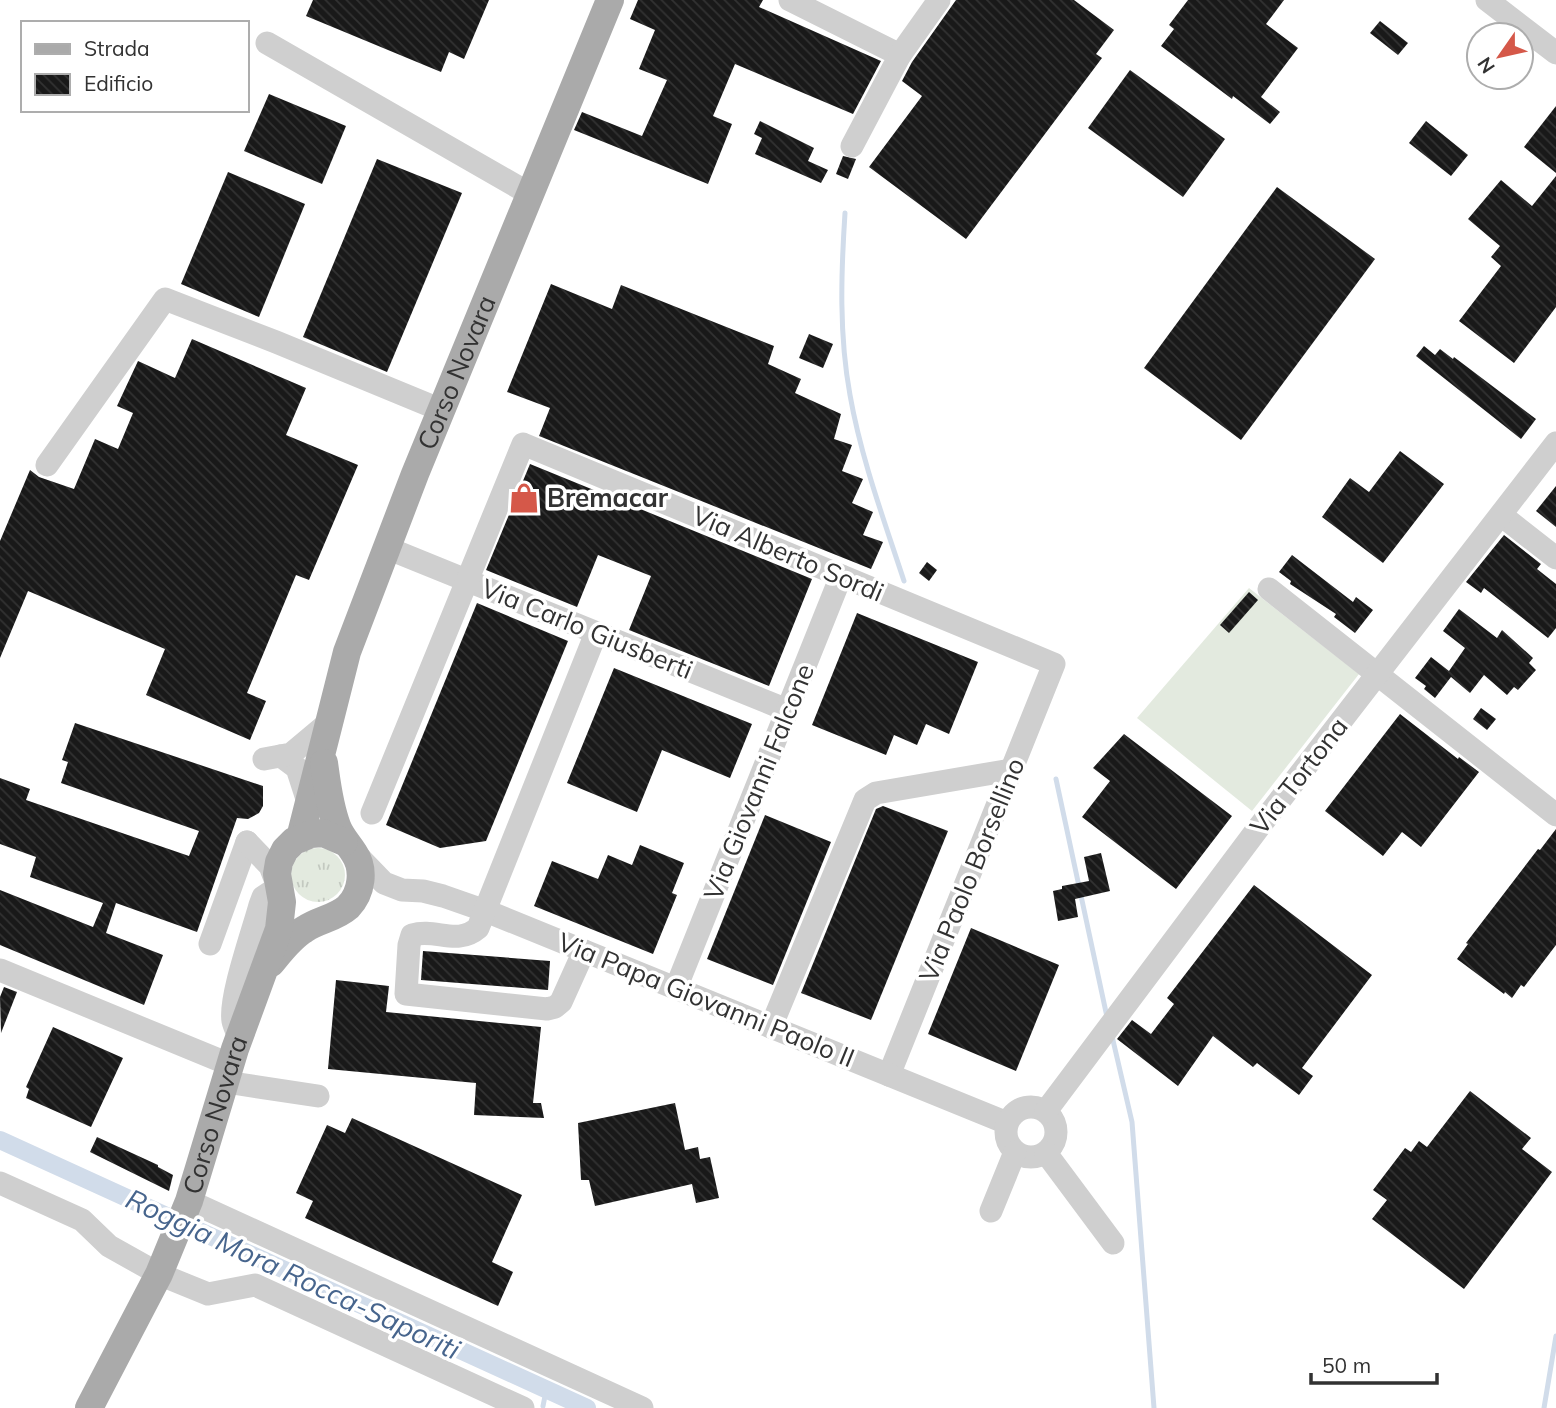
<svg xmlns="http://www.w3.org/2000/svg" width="1556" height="1408" font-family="Mulish,sans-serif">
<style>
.grass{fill:url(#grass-tufts)}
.garden{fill:#e3eadf}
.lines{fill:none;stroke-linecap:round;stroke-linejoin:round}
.stream{stroke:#d1dcea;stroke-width:5}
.canal{stroke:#d1dcea;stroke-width:18}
.building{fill:url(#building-back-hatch)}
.minor{stroke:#cfcfcf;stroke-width:23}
.major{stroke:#aaa;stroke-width:28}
.labels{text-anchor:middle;stroke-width:7;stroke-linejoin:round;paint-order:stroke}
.street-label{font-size:26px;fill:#323232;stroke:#fff}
.poi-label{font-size:26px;font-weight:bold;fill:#323232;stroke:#fff;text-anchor:start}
.water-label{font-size:28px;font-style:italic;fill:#47658d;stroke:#fff}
</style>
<defs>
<pattern id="grass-tufts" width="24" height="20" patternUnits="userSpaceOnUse" patternTransform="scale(1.75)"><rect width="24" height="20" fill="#e3eadf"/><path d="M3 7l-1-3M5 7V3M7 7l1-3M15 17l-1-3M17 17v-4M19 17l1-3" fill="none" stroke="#c3c9c0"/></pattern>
<pattern id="building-back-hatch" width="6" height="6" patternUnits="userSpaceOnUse" patternTransform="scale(1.75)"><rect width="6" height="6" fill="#191919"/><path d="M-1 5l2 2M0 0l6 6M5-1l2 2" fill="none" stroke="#323232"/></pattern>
</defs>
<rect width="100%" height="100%" fill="#fff"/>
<circle class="grass" cx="318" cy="875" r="27"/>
<path class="garden" d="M 1249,588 L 1359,674 L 1252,811 L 1137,718 Z"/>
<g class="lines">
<g class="stream">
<path d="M 845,213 C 841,274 839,335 850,395 C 861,458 884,520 904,581"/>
<path d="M 1056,779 L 1107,1017"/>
<path d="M 1112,1036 L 1132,1122 L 1154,1408"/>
<path d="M 543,1406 L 546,1391"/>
<path d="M 1544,1408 L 1556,1336"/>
</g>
<path class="canal" d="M 0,1140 L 587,1408"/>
</g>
<g class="building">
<path d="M 313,0 L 489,0 L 464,59 L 449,52 L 441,72 L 306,16 Z"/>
<path d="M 638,0 L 763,0 L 759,7 L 881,61 L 853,114 L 735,64 L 713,116 L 732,124 L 708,184 L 574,130 L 582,112 L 642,136 L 667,80 L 639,69 L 655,30 L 630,19 Z"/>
<path d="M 956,0 L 1074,0 L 1114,30 L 1096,54 L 1102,58 L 966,239 L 869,167 L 922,96 L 902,81 L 912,62 Z"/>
<path d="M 1188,0 L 1284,0 L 1266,24 L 1298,48 L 1261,97 L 1280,112 L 1270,124 L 1233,96 L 1232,99 L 1161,46 L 1174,29 L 1169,25 Z"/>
<path d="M 1380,21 L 1408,43 L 1398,55 L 1370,33 Z"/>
<path d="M 1130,70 L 1225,139 L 1183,197 L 1088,128 Z"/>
<path d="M 269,94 L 346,126 L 322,184 L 244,151 Z"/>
<path d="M 1556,106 L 1556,173 L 1524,147 Z"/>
<path d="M 760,121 L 814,148 L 808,161 L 828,170 L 821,183 L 755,154 L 762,138 L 754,134 Z"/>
<path d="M 1426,121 L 1468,155 L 1451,176 L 1409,143 Z"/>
<path d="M 843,156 L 856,159 L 848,179 L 836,174 Z"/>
<path d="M 377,159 L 462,193 L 387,372 L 303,337 Z"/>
<path d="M 228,172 L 305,204 L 259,317 L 181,284 Z"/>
<path d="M 1556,176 L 1556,307 L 1514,363 L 1459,321 L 1501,266 L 1491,257 L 1500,246 L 1468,219 L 1501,180 L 1532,206 Z"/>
<path d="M 1277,187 L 1375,259 L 1241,440 L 1144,368 Z"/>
<path d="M 551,284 L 612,309 L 621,285 L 774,346 L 768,364 L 801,379 L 795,393 L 841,414 L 834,439 L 852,445 L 842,471 L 863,479 L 852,503 L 873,512 L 863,535 L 883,542 L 871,569 L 539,436 L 550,408 L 507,392 Z"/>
<path d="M 809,334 L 833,344 L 823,368 L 799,358 Z"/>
<path d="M 192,339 L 306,388 L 286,435 L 358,465 L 309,580 L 296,575 L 247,693 L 266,701 L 250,740 L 146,695 L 165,649 L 28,591 L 0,658 L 0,541 L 30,470 L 39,477 L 74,489 L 95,439 L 118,449 L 133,413 L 117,406 L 138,361 L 175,378 Z"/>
<path d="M 1424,346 L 1435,355 L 1440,349 L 1453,359 L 1454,357 L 1536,419 L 1521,439 L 1416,356 Z"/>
<path d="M 1400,451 L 1444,484 L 1383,563 L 1322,517 L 1350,478 L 1369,492 Z"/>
<path d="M 530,464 L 812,579 L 769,686 L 629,630 L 651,576 L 598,555 L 577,607 L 486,570 Z"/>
<path d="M 1556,486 L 1556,527 L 1536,511 Z"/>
<path d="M 1504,535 L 1541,564 L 1537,569 L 1556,584 L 1556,628 L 1548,638 L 1484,588 L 1481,593 L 1466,582 Z"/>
<path d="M 1292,555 L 1353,602 L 1356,597 L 1373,610 L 1355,633 L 1334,617 L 1336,614 L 1290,584 L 1291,581 L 1279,572 Z"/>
<path d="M 927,562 L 937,570 L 929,581 L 919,573 Z"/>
<path d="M 1249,592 L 1258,600 L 1229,633 L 1220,625 Z"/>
<path d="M 477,603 L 568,641 L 486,841 L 440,848 L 386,825 Z"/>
<path d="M 1459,609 L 1497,638 L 1502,630 L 1533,658 L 1529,663 L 1536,670 L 1518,690 L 1514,687 L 1507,695 L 1484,675 L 1470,693 L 1451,677 L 1435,698 L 1424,689 L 1426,686 L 1415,678 L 1431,657 L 1449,671 L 1465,648 L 1443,631 Z"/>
<path d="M 857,613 L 978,662 L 949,734 L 926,724 L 917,745 L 894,735 L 886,755 L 812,725 Z"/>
<path d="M 614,668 L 752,724 L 730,778 L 662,750 L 637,812 L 567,783 Z"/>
<path d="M 1481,708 L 1496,719 L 1487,730 L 1473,719 Z"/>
<path d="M 1400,714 L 1458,759 L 1459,757 L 1479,772 L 1421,847 L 1402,832 L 1383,856 L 1325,811 Z"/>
<path d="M 75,723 L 263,786 L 263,806 L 259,813 L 248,819 L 237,818 L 197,932 L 116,903 L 106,933 L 163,955 L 144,1005 L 0,945 L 0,890 L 93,927 L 103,903 L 30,877 L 36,857 L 0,844 L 0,778 L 30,789 L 26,800 L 189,856 L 199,831 L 61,783 L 68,762 L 62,760 Z"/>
<path d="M 1124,734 L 1232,816 L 1176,889 L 1082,817 L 1110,781 L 1093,768 Z"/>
<path d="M 883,806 L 948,831 L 871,1020 L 801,993 L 876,809 Z"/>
<path d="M 765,815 L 831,842 L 773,985 L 707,959 Z"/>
<path d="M 1556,829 L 1556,945 L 1524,987 L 1521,985 L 1512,998 L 1505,992 L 1504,994 L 1457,959 L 1468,944 L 1466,943 L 1538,849 L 1540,850 Z"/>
<path d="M 640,845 L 684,863 L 672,893 L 677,895 L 653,954 L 534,906 L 552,861 L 598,879 L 608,855 L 632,865 Z"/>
<path d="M 1101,853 L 1110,891 L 1075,899 L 1078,917 L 1058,921 L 1053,891 L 1062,889 L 1062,886 L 1089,881 L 1084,857 Z"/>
<path d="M 1254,885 L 1372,975 L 1302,1068 L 1313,1076 L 1299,1095 L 1257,1063 L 1253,1067 L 1213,1036 L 1178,1086 L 1117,1039 L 1132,1020 L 1151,1034 L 1174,1004 L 1167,998 Z"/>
<path d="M 971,928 L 1059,965 L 1016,1071 L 928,1034 Z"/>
<path d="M 423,951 L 550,961 L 548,990 L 421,980 Z"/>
<path d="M 336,980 L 389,986 L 386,1012 L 541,1027 L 533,1103 L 541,1103 L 544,1118 L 474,1115 L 476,1083 L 328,1069 Z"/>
<path d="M 4,987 L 17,992 L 1,1033 L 0,997 Z"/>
<path d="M 53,1027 L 123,1058 L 91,1127 L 26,1098 L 29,1089 L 26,1087 Z"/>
<path d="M 1470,1091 L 1531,1138 L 1522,1149 L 1552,1172 L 1464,1289 L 1372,1219 L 1387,1200 L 1373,1190 L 1405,1148 L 1411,1152 L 1419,1141 L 1427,1147 Z"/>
<path d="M 675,1103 L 685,1150 L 698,1147 L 700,1159 L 710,1157 L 719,1198 L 696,1203 L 692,1184 L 595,1206 L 589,1180 L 581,1180 L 578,1123 Z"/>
<path d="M 352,1118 L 522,1195 L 492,1262 L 513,1272 L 498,1306 L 305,1218 L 313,1201 L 296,1193 L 327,1125 L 345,1133 Z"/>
<path d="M 97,1137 L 158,1165 L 158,1167 L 173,1175 L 169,1191 L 90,1152 Z"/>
</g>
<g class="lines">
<g class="minor">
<path d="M 790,0 L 900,55 L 852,146"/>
<path d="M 1487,0 L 1556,53"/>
<path d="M 267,43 L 530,194"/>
<path d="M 900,55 L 939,0"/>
<path d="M 47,465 L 165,299 L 276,342 L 441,410"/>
<path d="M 1501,515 L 1556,558"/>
<path d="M 387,548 L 787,710"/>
<path d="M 1269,589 L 1556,815"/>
<path d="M 281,756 L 297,768 L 308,802"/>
<path d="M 264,759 L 291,754 L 328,723"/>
<path d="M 372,813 L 523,444 L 1054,664 L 889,1075"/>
<path d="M 355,853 L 384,883 L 402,890 L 423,891 L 443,896 L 486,911 L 1007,1123"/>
<path d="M 210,944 L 247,842"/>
<path d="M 584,951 L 561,1002 L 555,1007 L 547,1009 L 406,994 L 409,945 L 412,935 C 436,928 457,946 478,928 L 596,633"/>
<path d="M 0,970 L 231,1065"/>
<path d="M 676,988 L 841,576"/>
<path d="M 771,1027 L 865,800 L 876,793 L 1011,770"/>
<path d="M 239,1037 C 237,1032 234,1026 233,1021 C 229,998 253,931 260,905 L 263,897 L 278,887 L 270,866 L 247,842"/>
<path d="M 226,1082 L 318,1096"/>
<circle cx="1031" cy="1132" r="25"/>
<path d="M 1046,1111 L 1256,831 L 1556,443"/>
<path d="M 1046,1153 L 1113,1243"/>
<path d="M 0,1183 L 82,1220 L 109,1246 L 159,1274 L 208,1294 L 255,1285 L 523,1408"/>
<path d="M 189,1201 L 642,1408"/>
<path d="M 991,1211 L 1015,1152"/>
</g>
<g class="major">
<path id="s1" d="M 300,838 L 347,652 L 415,474 L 610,0"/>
<path d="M 271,963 C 281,951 291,937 305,929 C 318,920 336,918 348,907 C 362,893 365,869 354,853 C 348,843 341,837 337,826 C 329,805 327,784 324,763"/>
<path id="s2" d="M 89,1408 L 159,1274 L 189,1201 L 235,1049 L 279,929 L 282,902 L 277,874 L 279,862 L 285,850 L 294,841 L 311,834 L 323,833 L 344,842"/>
</g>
</g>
<defs>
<g id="shop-bare" transform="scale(2.415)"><path d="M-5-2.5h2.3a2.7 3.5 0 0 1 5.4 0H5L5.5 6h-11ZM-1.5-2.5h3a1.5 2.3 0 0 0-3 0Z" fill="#d55849" stroke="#fff" stroke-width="2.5" paint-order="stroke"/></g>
</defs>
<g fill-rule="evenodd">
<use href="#shop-bare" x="524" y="498"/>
</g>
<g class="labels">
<g class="street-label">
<text dy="9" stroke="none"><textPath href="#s1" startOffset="492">Corso Novara</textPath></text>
<text transform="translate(788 554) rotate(23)" y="9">Via Alberto Sordi</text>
<text transform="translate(587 629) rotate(22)" y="9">Via Carlo Giusberti</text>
<text transform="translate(1299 776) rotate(-52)" y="9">Via Tortona</text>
<text transform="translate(759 782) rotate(-68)" y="9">Via Giovanni Falcone</text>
<text transform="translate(972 870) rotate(-68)" y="9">Via Paolo Borsellino</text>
<text transform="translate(706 1000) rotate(22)" y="9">Via Papa Giovanni Paolo II</text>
<text dy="9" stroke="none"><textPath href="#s2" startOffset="320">Corso Novara</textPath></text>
</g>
<g class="poi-label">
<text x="547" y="507">Bremacar</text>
</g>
<g class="water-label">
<text transform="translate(293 1274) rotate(25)" y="10">Roggia Mora Rocca-Saporiti</text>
</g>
</g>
<rect x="21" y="21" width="228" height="91" fill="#ffffff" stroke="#adadad" stroke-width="2"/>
<rect x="35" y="44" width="35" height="10" fill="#aaaaaa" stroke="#adadad" stroke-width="2"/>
<text x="84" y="56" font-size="21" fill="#323232">Strada</text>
<rect x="35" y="74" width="35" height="21" fill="url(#building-back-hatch)" stroke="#adadad" stroke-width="2"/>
<text x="84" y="91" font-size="21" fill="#323232">Edificio</text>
<g transform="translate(1500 56) rotate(236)"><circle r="33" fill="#ffffff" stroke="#adadad" stroke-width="2"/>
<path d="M0-5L12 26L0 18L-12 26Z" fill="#d55849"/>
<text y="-10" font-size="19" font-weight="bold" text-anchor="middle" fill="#323232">N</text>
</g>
<path d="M1311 1373v10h126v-10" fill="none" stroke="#323232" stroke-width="3.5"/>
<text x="1322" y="1373" font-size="21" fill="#323232" stroke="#ffffff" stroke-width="5" paint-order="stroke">50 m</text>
</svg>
